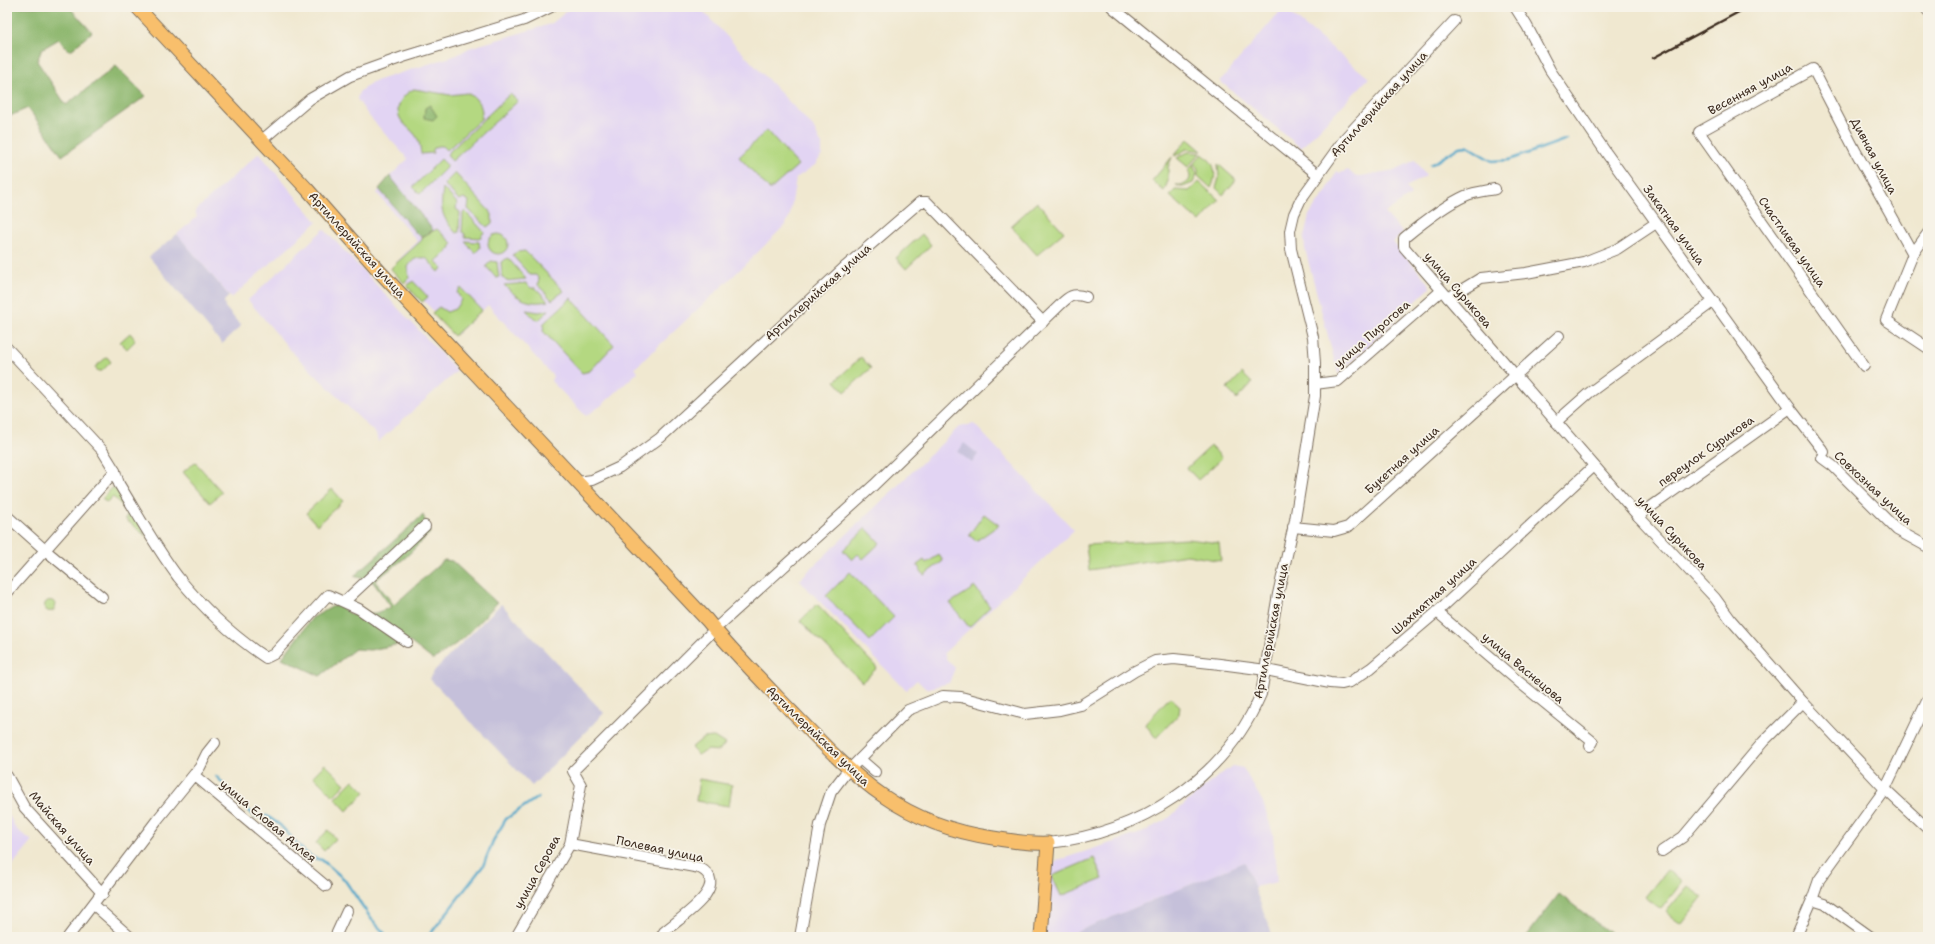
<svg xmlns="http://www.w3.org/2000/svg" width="1935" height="944" font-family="'Shantell Sans',sans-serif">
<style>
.built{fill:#e2d4f3}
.industrial{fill:#c5c0da}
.green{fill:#b4d881;stroke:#788150}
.forest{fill:#8fb86f;stroke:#657146}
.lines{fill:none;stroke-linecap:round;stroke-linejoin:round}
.stream{stroke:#4ba5c9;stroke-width:2.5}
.minor-casing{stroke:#7a6c5c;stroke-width:12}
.major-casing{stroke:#7a6c5c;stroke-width:15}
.minor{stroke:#fff;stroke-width:10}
.major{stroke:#f8bf6c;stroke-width:13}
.rail{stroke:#3b2a1e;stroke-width:2.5}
.labels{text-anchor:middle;stroke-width:3.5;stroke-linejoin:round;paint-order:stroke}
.street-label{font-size:12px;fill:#3b2a1e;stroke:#f7f3e8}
</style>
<rect width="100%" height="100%" fill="#f7f3e8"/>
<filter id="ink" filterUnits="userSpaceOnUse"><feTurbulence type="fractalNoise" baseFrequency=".025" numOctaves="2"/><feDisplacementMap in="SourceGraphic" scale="8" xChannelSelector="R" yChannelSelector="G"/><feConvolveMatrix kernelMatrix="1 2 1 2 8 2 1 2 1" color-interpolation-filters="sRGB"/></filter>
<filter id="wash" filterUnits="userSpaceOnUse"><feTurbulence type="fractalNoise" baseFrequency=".012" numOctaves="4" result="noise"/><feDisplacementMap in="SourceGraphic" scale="16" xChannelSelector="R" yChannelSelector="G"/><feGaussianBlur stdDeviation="0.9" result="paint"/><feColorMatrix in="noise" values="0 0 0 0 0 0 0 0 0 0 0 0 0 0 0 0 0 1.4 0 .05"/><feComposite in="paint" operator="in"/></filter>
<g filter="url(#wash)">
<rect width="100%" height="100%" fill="#f0e8d0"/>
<g class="built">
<path d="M 572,7 L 699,7 L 813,127 L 822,145 L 822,155 L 815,165 L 796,178 L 790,215 L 786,224 L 748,262 L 635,368 L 638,372 L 602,405 L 586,416 L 551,381 L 553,376 L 488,305 L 456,335 L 392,267 L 417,241 L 377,193 L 390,176 L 408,159 L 368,115 L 357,99 L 359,92 L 372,82 L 457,55 L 469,48 L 551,24 Z"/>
<path d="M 1283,8 L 1369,78 L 1301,148 L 1220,81 Z"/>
<path d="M 259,153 L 317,222 L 231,298 L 177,234 L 197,217 L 195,211 Z"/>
<path d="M 1415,160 L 1426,176 L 1406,187 L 1411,195 L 1385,213 L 1403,233 L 1393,242 L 1429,283 L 1430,288 L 1338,374 L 1305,249 L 1304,238 L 1309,215 L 1326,192 L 1337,171 L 1340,173 L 1348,170 L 1356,177 L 1395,170 Z"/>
<path d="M 324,229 L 457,371 L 378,442 L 376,434 L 293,353 L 248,300 Z"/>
<path d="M 974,424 L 1074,530 L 944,653 L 947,660 L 955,668 L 949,683 L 926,689 L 917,680 L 906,690 L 799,580 L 959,427 Z"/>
<path d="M 1232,766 L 1243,768 L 1263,802 L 1273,834 L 1277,882 L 1254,887 L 1245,862 L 1064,937 L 1045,937 L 1050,866 L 1059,860 L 1144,832 L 1170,817 L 1200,790 Z"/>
<path d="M 7,811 L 16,829 L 32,841 L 7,872 Z"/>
</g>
<g class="industrial">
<path d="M 177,234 L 229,296 L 224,301 L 225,307 L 241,326 L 222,344 L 149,257 Z"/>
<path d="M 964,443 L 978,454 L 972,463 L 958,452 Z"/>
<path d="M 501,604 L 604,713 L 532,786 L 430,679 L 435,670 Z"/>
<path d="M 1245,862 L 1273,937 L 1064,937 Z"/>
</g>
<g class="green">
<path d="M 414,89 L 450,95 L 467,93 L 474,97 L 480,104 L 482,111 L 481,119 L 447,150 L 443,146 L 438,146 L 433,149 L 433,153 L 421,154 C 420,148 420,142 416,136 C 412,130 405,126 401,120 C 393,107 403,94 414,89 Z"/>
<path d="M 510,94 L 518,101 L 452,161 L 447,154 Z"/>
<path d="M 767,130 L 798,165 L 770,190 L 739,157 Z"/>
<path d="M 1188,139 L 1202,151 L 1187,149 L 1175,156 L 1174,155 Z"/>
<path d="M 1188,152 L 1200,153 L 1188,167 L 1177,158 Z"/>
<path d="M 1202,154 C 1215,162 1218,174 1211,188 L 1198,176 L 1198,170 L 1194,163 Z"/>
<path d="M 1172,157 L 1168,167 L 1168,181 L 1164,191 L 1152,181 Z"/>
<path d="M 441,159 L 448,166 L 420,194 L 413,187 Z"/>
<path d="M 1218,164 L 1236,180 L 1223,195 L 1216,188 L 1219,178 Z"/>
<path d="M 1193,165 L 1197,174 L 1193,183 L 1183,187 L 1176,185 C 1185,186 1194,181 1188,171 Z"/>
<path d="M 455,173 L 492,214 L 492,223 L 487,227 L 468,209 L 469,201 L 464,198 L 459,200 L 444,184 Z"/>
<path d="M 1199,182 L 1219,200 L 1200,222 L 1170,196 L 1175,190 L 1189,191 Z"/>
<path d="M 443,188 L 457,203 L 456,209 L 460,212 L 459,232 L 456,233 C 441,216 440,210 443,188 Z"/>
<path d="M 1037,202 L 1064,232 L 1037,255 L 1011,226 Z"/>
<path d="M 465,211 L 484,232 L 480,238 L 465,237 L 465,234 L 462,232 L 463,213 Z"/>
<path d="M 437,229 L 452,243 L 450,249 L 436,261 L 442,268 L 439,272 L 426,258 C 416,257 413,259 408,267 L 409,278 L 404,283 L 391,269 L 392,267 L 422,240 L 422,237 Z"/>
<path d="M 922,234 L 931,245 L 906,269 L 896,258 Z"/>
<circle cx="498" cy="244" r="10"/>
<path d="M 465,241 L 479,242 L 480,248 L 475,253 Z"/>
<path d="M 525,251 L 564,291 L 552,300 L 538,285 L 539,279 L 536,275 L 530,275 L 512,255 L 517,252 Z"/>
<path d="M 508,258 L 526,279 L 506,281 L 502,277 L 501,262 Z"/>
<path d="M 491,261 L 497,262 L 499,277 L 496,278 L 486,266 Z"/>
<path d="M 413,281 L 428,297 L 422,302 L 407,286 Z"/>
<path d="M 526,283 L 531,288 L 536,288 L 548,301 C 528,305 518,299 504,285 Z"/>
<path d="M 461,288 L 482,310 L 454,336 L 432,313 L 439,307 L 447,312 L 455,309 L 461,300 L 457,292 Z"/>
<path d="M 571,298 L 614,345 L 590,371 L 582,373 L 543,331 L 544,323 Z"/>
<path d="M 526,310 L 539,312 L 549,310 L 539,320 L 535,319 Z"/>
<path d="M 130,333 L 134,338 L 135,341 L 127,349 L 120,342 Z"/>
<path d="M 107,357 L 111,362 L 102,371 L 98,371 L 95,367 Z"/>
<path d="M 861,357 L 871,368 L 845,392 L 835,381 Z"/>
<path d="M 1242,373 L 1252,383 L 1237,399 L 1227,389 Z"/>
<path d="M 1211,446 L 1222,458 L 1198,480 L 1187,468 Z"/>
<path d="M 195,462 L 222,492 L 210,503 L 183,472 Z"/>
<path d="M 112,488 L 117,488 L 147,537 L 125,519 L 129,512 L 113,497 L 107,503 L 102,499 Z"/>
<path d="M 332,489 L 343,501 L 317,525 L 306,513 Z"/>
<path d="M 984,514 L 999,525 L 976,541 L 969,535 Z"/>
<path d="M 866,528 L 880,543 L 863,559 L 858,554 L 852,560 L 843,550 Z"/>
<path d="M 1188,539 L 1219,543 L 1221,561 L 1187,555 L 1089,570 L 1086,545 Z"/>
<path d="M 939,555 L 943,561 L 924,575 L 917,565 L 924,560 L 926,563 Z"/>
<path d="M 850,572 L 894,617 L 870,641 L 826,596 Z"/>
<path d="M 975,587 L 990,607 L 969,627 L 950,603 Z"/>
<circle cx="50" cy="606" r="5.5"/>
<path d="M 817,604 L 877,668 L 862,682 L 800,621 Z"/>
<path d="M 1170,697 L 1180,706 L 1179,714 L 1156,738 L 1145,724 Z"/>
<path d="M 714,737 L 725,744 L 719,751 L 707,750 L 698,755 L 691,748 L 703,738 Z"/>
<path d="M 325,764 L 345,784 L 333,796 L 313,776 Z"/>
<path d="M 699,779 L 732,785 L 729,806 L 696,801 Z"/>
<path d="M 353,780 L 365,792 L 347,811 L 335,798 Z"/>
<path d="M 328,830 L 336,839 L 324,851 L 316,843 Z"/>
<path d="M 1094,858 L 1103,879 L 1061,896 L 1052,876 Z"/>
<path d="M 1667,870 L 1682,882 L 1661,909 L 1645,897 Z"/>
<path d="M 1688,886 L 1703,897 L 1682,924 L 1666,912 Z"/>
</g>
<g class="forest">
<path d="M 7,7 L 69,7 L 92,32 L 70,51 L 59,39 L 42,49 L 37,61 L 66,105 L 116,66 L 146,96 L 62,156 L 28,108 L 10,116 L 7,114 Z"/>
<path d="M 430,105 L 437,116 L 433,120 L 424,118 L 425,108 Z"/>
<path d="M 390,176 L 433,230 L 422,237 L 416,233 L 379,189 Z"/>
<path d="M 423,515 L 430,533 L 406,557 L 375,581 L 394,605 L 444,560 L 452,561 L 497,603 L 464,638 L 433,660 L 410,642 L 370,650 L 355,649 L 320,676 L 282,658 L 312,618 L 337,604 L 352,615 L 376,613 L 391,607 L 373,582 L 354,576 Z"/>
<path d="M 1559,894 L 1615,937 L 1526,937 Z"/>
</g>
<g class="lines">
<g class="stream">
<path d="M 1431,165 L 1459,147 L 1467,146 L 1492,161 L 1509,160 L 1567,139"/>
<path d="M 216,776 L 255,817 L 267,816 L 280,825 L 305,852 L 314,858 L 322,860 L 344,879 L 372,920 L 388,937"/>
<path d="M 428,937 L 483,866 L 493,841 L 506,819 L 538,797"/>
</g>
</g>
</g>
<g filter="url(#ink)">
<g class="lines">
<g class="minor-casing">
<g id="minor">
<path d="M 1112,7 L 1318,175"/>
<path d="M 1515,7 L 1527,26 L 1550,70 L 1607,154 L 1790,408 L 1824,452"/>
<path d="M 1925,7 L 1928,11"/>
<path d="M 262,140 L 310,99 L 350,76 L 403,57 L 524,20 L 551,7"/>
<path d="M 1495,189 C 1485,191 1474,192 1465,196 C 1445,205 1421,224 1404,238 L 1404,247 L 1638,516 L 1715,598 L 1731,620 L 1803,702 L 1885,789 L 1928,829"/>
<path d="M 1928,233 L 1913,254 L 1886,320 L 1928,348"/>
<path d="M 1448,298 L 1481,278 L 1526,273 L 1584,262 L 1617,249 L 1656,223"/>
<path d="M 7,348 L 102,450 L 115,471 L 119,484 C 138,515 156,548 178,577 C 203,608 233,636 266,658 L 274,654 L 328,595 L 359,609 L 407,642"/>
<path d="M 1864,366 L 1699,132 L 1813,69 L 1856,152 L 1913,254"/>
<path d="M 1315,384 L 1338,381 L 1441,291"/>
<path d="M 1556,422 L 1589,393 L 1714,301"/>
<path d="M 1822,458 L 1833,466 L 1897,530 L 1928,547"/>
<path d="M 578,482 L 592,480 L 620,467 L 660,438 L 846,266 L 920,202 L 927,202 L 1043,322"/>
<path d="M 7,516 L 45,550 L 102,597"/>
<path d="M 1638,516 L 1790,408"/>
<path d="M 1293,527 L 1334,531 L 1348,527 L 1559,336"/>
<path d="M 7,593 L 115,471"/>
<path d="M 345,601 L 425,526"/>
<path d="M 1437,612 L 1519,682 L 1593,742 L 1590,746"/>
<path d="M 860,759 L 875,772"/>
<path d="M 194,775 L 326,886"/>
<path d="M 7,776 L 24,807 L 103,894"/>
<path d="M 1048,843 C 1139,833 1224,780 1261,694 L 1278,594 L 1295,520 L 1315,396 L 1315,363 L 1313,337 L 1291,249 L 1290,231 L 1294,214 L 1301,199 L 1345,138 L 1454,21"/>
<path d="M 570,844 L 700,868 C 733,886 678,919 664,932 L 661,937"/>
<path d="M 1662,851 L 1683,837 L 1763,742 L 1803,702"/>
<path d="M 1812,900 L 1825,904 L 1871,937"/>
<path d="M 94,905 L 130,937"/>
<path d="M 68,937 L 157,820 L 200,767 L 207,753 L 215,743"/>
<path d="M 335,937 L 347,911"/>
<path d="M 516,937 L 570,844 L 581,785 L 573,771 L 715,629 L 874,485 L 1060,305 C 1069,296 1073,293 1086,297"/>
<path d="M 800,937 L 820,825 L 831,792 L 844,775 L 908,710 L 943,696 L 961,697 L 1025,714 L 1060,710 L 1081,705 L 1135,671 L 1155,661 L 1174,659 L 1220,664 L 1266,670 L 1330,683 L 1342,684 L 1350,682 L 1371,668 L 1437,612 L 1594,466"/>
<path d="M 1796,937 L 1812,900 L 1819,880 L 1885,789 L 1928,699"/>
</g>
</g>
<g class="major-casing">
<path id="major" d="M 137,7 L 307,189 L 381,273 L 707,620 C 733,652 762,681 791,711 C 855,777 898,824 993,838 C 1011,841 1029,844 1048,843 L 1041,937"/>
</g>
<use href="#minor" class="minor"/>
<use href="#major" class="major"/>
<path class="rail" d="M 1653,58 L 1748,7"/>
</g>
</g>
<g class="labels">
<g class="street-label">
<text transform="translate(1750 89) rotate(-29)" y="4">Весенняя улица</text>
<text transform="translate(1379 104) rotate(-48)" y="4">Артиллерийская улица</text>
<text transform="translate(1874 156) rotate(62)" y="4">Дивная улица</text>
<text transform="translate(1674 225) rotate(54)" y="4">Закатная улица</text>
<text transform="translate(1792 242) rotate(55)" y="4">Счастливая улица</text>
<text transform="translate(357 245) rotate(48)" y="4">Артиллерийская улица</text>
<text transform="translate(1458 290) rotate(49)" y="4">улица Сурикова</text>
<text transform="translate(818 292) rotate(-42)" y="4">Артиллерийская улица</text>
<text transform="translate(1372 334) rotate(-41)" y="4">улица Пирогова</text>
<text transform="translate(1706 451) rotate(-35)" y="4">переулок Сурикова</text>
<text transform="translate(1402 460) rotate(-42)" y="4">Букетная улица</text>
<text transform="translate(1873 488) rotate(43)" y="4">Совхозная улица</text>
<text transform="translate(1672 533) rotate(47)" y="4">улица Сурикова</text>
<text transform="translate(1434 596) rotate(-42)" y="4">Шахматная улица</text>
<text transform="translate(1271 631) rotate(-79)" y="4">Артиллерийская улица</text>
<text transform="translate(1523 668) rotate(40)" y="4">улица Васнецова</text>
<text transform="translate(818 736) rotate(44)" y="4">Артиллерийская улица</text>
<text transform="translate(268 821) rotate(40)" y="4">улица Еловая Аллея</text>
<text transform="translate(62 828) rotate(49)" y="4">Майская улица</text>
<text transform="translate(660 849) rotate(12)" y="4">Полевая улица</text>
<text transform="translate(537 872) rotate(-61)" y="4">улица Серова</text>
</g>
</g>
<rect width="1935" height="944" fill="none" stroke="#f7f3e8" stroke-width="24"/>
</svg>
